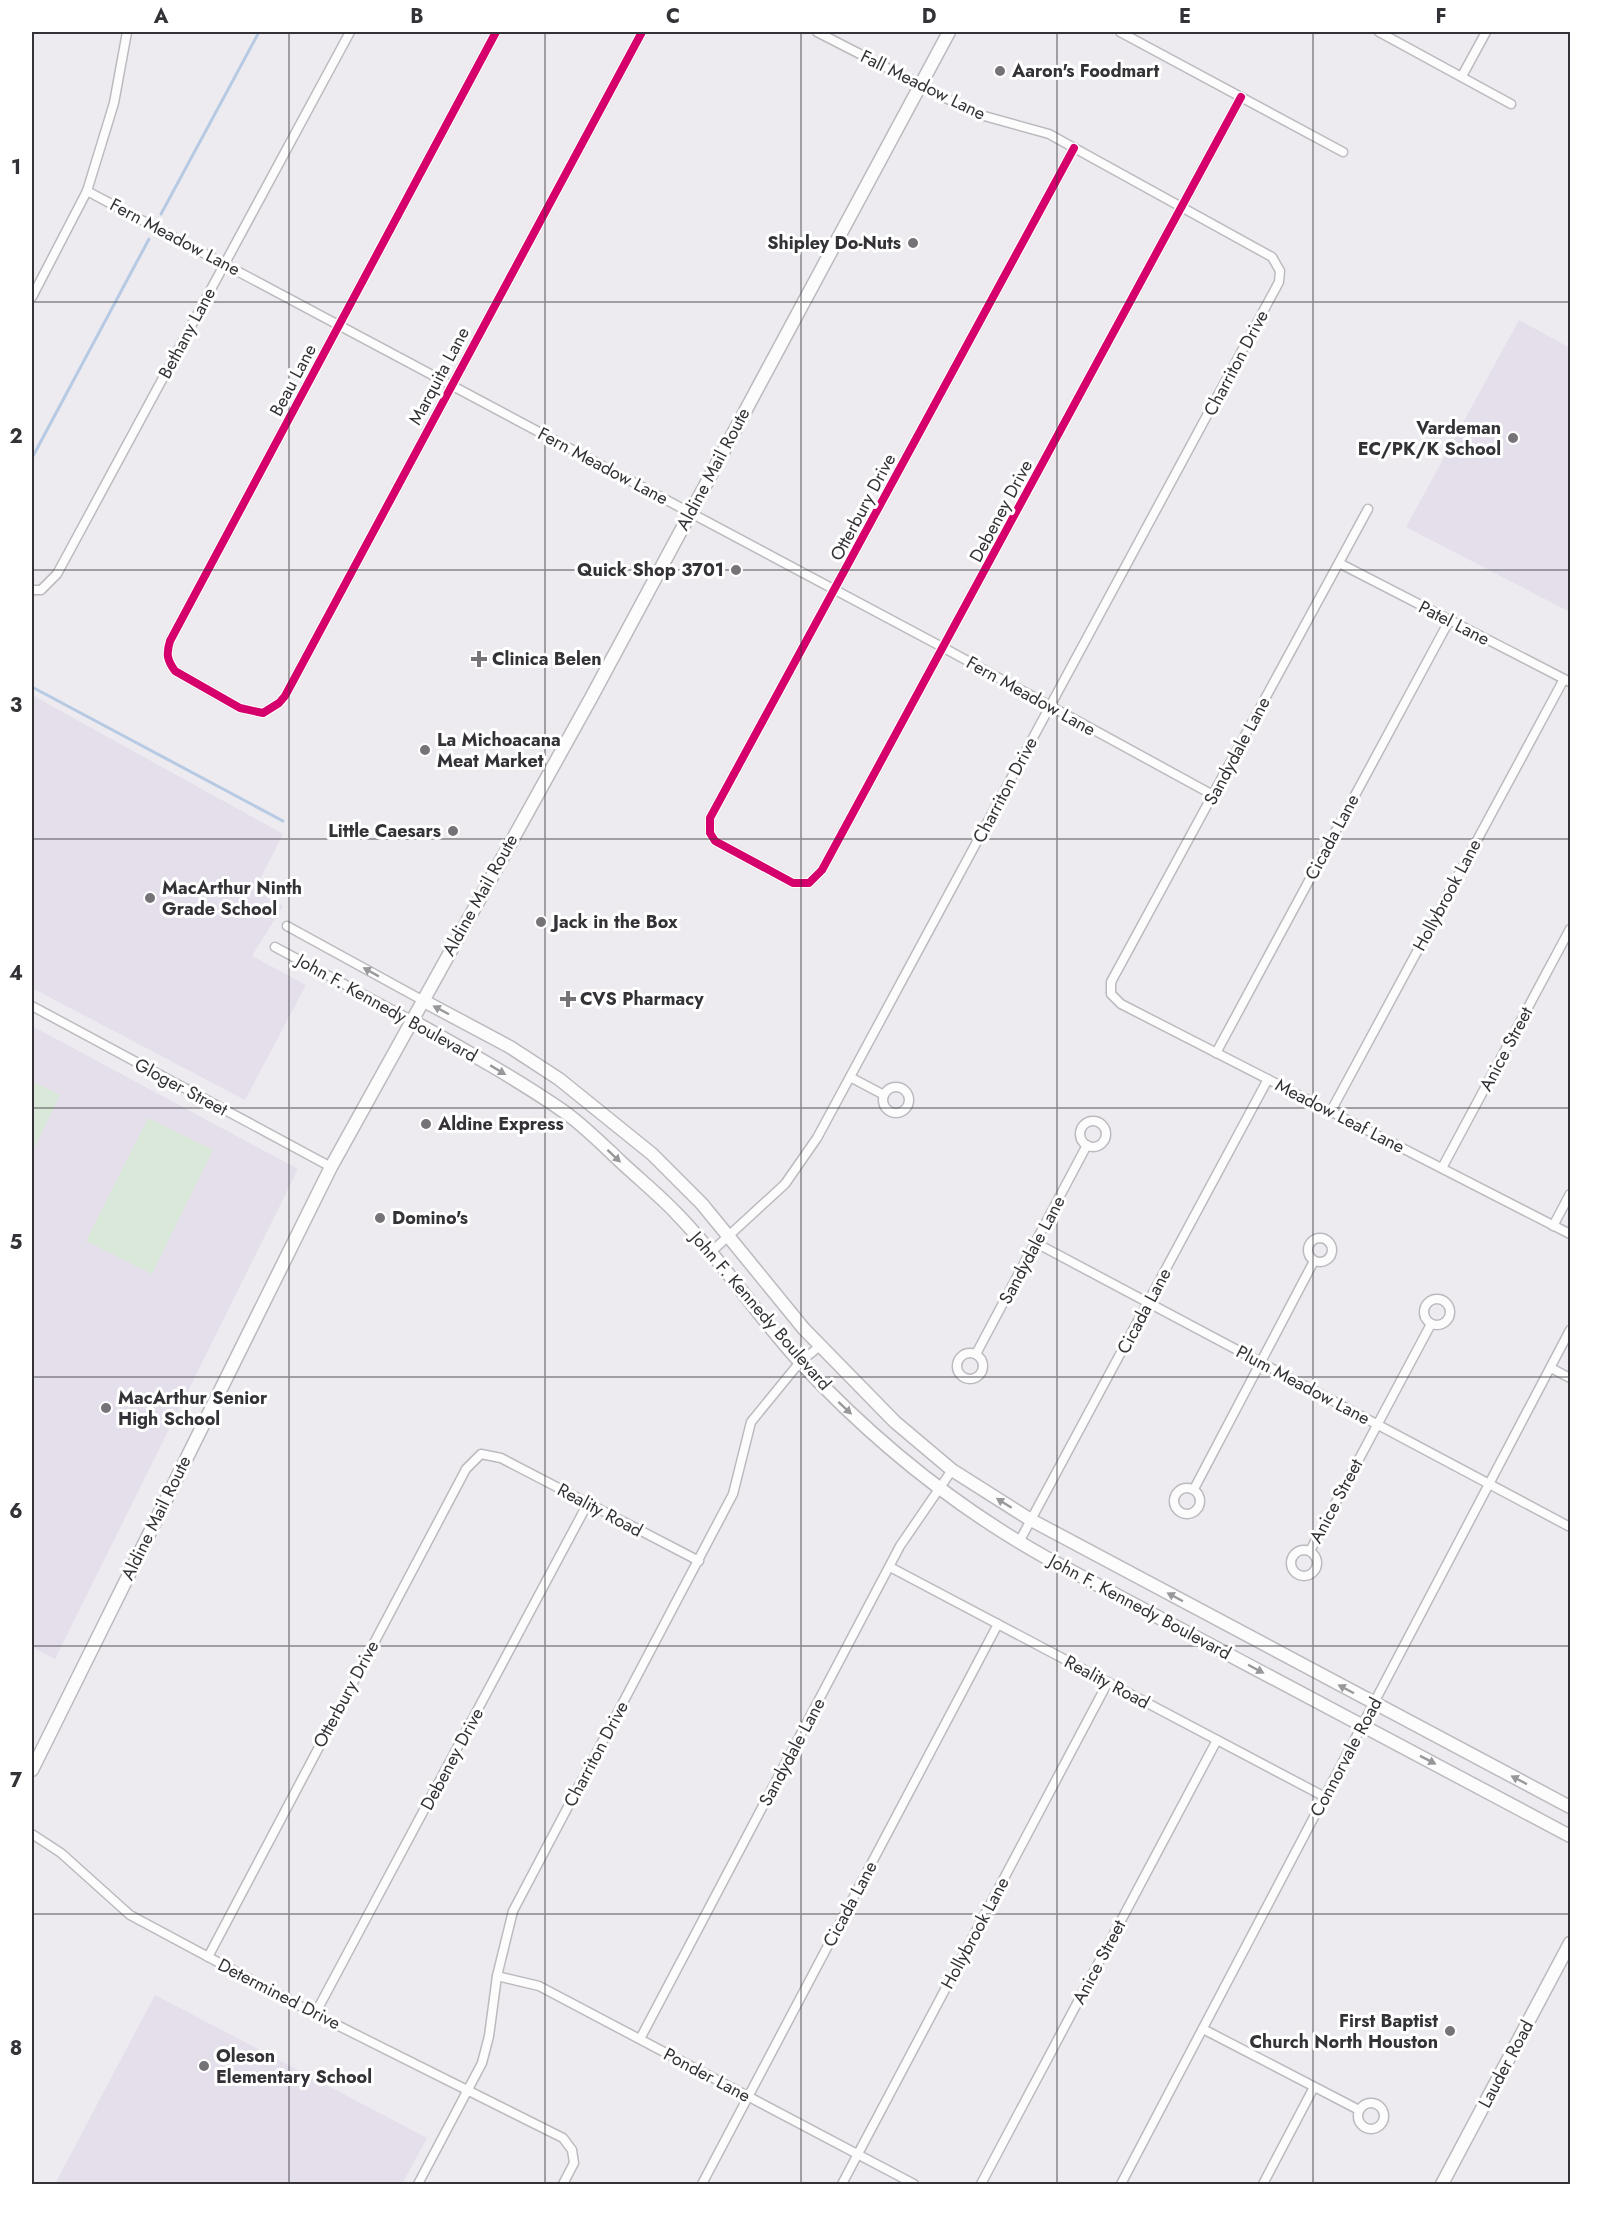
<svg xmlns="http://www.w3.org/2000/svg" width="1602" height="2216" font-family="Jost,sans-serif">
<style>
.built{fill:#e4dfeb}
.green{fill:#d9e8d9}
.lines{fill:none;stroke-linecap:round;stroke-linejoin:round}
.stream{stroke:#b7cae3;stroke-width:3}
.minor-casing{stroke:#bcbabe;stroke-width:11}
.secondary-casing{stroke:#bcbabe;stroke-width:15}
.minor{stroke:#fcfcfd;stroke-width:8}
.secondary{stroke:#fcfcfd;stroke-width:12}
.cycleway-casing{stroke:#fff;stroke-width:11}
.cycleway{stroke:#d6006c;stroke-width:8}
.oneway{fill:#98979a}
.grid{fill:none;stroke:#343236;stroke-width:1.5;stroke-opacity:0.55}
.poi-dot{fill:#757377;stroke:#fff;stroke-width:2}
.labels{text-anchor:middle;stroke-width:6;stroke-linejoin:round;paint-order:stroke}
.poi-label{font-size:18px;font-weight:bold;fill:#343236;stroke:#fff;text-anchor:start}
.street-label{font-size:18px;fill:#343236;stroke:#fff}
.neatline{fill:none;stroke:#343236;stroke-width:2}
.grid-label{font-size:20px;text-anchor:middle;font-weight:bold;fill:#343236}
</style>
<rect width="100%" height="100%" fill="#edebf0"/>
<g class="built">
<path d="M 1519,320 L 1570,348 L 1570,612 L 1406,527 Z"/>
<path d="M 32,695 L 283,834 L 255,889 L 283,906 L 252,956 L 306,985 L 245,1100 L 32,988 Z"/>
<path d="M 32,1026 L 298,1169 L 55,1659 L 32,1647 Z"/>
<path d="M 155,1995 L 427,2138 L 402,2184 L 55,2184 Z"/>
</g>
<g class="green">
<path d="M 32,1081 L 60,1095 L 32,1153 Z"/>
<path d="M 148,1118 L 213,1150 L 152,1274 L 86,1241 Z"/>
</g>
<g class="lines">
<g class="stream">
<path d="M 161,214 L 259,32"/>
<path d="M 32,458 L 149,239"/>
<path d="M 32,687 L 283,821"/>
</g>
<g class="minor-casing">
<g id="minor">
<path d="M 496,32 L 170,641 C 166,654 167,660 175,671 L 240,708 L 263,713 L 279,703 L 285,696 L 642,32"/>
<path d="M 1120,32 L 1343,152"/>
<path d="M 1379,32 L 1511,104"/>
<path d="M 1462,76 L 1486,32"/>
<path d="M 1074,148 L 710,818 L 710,833 L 715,841 L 793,883 L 809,883 L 822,870 L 1241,97"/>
<path d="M 87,191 L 944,648 L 1213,795"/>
<path d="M 32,297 L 87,191 L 114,103 L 127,32"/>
<path d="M 1368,509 L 1111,982 L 1111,994 L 1121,1004 L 1570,1234"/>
<path d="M 1339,563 L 1570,682"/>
<path d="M 32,590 L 41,590 L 57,574 L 350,32"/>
<path d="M 287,926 L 422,1000"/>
<path d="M 275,947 L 411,1020"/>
<path d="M 32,1006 L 331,1167"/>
<path d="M 1216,1053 L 1449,621"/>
<path d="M 850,1077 L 884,1095"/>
<circle cx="896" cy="1100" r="13"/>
<path d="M 1331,1111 L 1564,679"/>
<circle cx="1093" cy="1134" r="13"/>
<path d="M 1442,1168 L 1570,929"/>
<path d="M 1553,1226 L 1570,1194"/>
<circle cx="1320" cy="1250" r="12"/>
<path d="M 1036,1243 L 1570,1527"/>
<path d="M 711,1252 L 785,1184 L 817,1138 L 1279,282 L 1280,271 L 1272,257 L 1049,134 L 977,114 L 817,32"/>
<circle cx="1437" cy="1312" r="13"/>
<circle cx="970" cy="1366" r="13"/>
<path d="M 976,1354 L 1087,1145"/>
<path d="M 1551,1368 L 1570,1378"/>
<circle cx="1187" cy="1501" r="13"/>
<path d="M 1194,1489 L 1314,1261"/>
<path d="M 1019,1542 L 1268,1079"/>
<circle cx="1304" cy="1563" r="13"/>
<path d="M 1310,1551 L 1431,1324"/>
<path d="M 890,1567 L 1325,1797"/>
<path d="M 32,1834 L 61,1853 L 130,1915 L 315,2014 L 563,2138 L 572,2150 L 574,2163 L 563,2184"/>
<path d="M 208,1957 L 466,1469 L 481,1454 L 501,1458 L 699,1561"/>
<path d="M 497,1976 L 539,1986 L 914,2184"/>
<path d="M 315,2014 L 588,1503"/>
<path d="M 1203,2029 L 1359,2110"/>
<path d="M 640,2039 L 900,1546 L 952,1470"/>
<circle cx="1371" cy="2116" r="13"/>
<path d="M 418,2184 L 482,2063 L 489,2036 L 497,1976 L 513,1911 L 733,1494 L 751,1422 L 800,1362 L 820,1346"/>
<path d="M 702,2184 L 998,1624"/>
<path d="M 842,2184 L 1108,1682"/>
<path d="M 981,2184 L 1217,1740"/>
<path d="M 1121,2184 L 1570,1330"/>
<path d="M 1263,2184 L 1314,2087"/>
</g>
</g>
<g class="secondary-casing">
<g id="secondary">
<path d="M 422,1000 L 510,1047 L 559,1079 L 652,1154 L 702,1204 L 804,1329 L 895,1422 L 952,1470 L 1031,1520 L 1570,1807"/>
<path d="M 411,1020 C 463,1049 517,1079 566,1113 C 585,1127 603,1145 620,1161 C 639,1179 659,1195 677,1214 C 722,1260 757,1316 801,1363 C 872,1439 954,1506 1045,1557 L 1570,1836"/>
<path d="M 32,1770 L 331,1167 L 591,698 L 949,32"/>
<path d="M 1442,2184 L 1570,1943"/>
</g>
</g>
<use href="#minor" class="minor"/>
<use href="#secondary" class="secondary"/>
<g class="cycleway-casing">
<g id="cycleway">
<path d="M 496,32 L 170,641 C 166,654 167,660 175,671 L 240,708 L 263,713 L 279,703 L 285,696 L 642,32"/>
<path d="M 1074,148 L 710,818 L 710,833 L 715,841 L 793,883 L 809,883 L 822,870 L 1241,97"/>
</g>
</g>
<use href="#cycleway" class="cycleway"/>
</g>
<defs><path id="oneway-solid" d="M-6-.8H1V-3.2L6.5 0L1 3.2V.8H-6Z" transform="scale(1.5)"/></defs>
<g class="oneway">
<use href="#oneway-solid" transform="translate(371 972) rotate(-151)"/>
<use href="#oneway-solid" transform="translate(441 1010) rotate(-152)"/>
<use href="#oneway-solid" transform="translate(498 1070) rotate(31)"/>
<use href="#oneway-solid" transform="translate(614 1156) rotate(43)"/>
<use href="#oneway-solid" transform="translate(845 1408) rotate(43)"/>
<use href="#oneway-solid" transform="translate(1004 1503) rotate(-148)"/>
<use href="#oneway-solid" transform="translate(1175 1597) rotate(-152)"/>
<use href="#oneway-solid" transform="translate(1256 1669) rotate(28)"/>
<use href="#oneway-solid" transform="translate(1346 1689) rotate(-152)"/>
<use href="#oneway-solid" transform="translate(1428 1760) rotate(27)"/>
<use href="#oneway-solid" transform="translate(1519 1780) rotate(-152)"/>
</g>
<path class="grid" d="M 289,32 L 289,2184M 545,32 L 545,2184M 801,32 L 801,2184M 1057,32 L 1057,2184M 1313,32 L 1313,2184M 32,302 L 1570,302M 32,570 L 1570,570M 32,839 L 1570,839M 32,1108 L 1570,1108M 32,1377 L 1570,1377M 32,1646 L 1570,1646M 32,1914 L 1570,1914"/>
<g class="poi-dot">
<circle cx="1000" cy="71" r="6"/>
<circle cx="913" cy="243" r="6"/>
<circle cx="1513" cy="438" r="6"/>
<circle cx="736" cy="570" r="6"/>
<path d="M476 650h6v6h6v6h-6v6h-6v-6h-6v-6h6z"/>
<circle cx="425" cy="750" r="6"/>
<circle cx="453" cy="831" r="6"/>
<circle cx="150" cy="898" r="6"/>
<circle cx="541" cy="922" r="6"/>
<path d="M565 990h6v6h6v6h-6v6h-6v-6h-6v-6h6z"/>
<circle cx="426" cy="1124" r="6"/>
<circle cx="380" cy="1218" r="6"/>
<circle cx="106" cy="1408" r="6"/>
<circle cx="1450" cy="2031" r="6"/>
<circle cx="204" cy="2066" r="6"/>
</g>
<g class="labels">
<g class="poi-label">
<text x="1012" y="77">Aaron's Foodmart</text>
<text x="901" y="249" text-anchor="end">Shipley Do-Nuts</text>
<text x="1501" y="434" text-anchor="end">Vardeman<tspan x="1501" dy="21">EC/PK/K School</tspan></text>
<text x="724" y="576" text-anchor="end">Quick Shop 3701</text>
<text x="492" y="665">Clinica Belen</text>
<text x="437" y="746">La Michoacana<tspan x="437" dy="21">Meat Market</tspan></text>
<text x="441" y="837" text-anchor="end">Little Caesars</text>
<text x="162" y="894">MacArthur Ninth<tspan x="162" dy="21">Grade School</tspan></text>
<text x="553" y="928">Jack in the Box</text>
<text x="580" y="1005">CVS Pharmacy</text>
<text x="438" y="1130">Aldine Express</text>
<text x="392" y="1224">Domino's</text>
<text x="118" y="1404">MacArthur Senior<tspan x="118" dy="21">High School</tspan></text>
<text x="1438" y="2027" text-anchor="end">First Baptist<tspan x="1438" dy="21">Church North Houston</tspan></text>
<text x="216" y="2062">Oleson<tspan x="216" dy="21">Elementary School</tspan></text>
</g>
<g class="street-label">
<text transform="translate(923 85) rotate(26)" y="6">Fall Meadow Lane</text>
<text transform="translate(175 237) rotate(28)" y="6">Fern Meadow Lane</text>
<text transform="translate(187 333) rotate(-62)" y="6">Bethany Lane</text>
<text transform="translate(1236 363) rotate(-62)" y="6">Charriton Drive</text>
<text transform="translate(439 376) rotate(-62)" y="6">Marquita Lane</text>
<text transform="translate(293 380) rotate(-62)" y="6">Beau Lane</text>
<text transform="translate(603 466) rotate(28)" y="6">Fern Meadow Lane</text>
<text transform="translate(713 469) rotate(-62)" y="6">Aldine Mail Route</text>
<text transform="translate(863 507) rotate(-62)" y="6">Otterbury Drive</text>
<text transform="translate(1001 511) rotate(-62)" y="6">Debeney Drive</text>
<text transform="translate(1454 623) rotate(27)" y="6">Patel Lane</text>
<text transform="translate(1031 696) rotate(29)" y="6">Fern Meadow Lane</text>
<text transform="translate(1237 751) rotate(-62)" y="6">Sandydale Lane</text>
<text transform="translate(1005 790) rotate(-62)" y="6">Charriton Drive</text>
<text transform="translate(1332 837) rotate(-62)" y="6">Cicada Lane</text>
<text transform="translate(480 895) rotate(-61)" y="6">Aldine Mail Route</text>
<text transform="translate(1447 895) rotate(-62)" y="6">Hollybrook Lane</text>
<text transform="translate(387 1008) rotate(29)" y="6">John F. Kennedy Boulevard</text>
<text transform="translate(1506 1049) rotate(-62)" y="6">Anice Street</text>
<text transform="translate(181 1087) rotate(28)" y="6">Gloger Street</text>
<text transform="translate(1340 1116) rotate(27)" y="6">Meadow Leaf Lane</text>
<text transform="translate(1032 1250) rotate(-62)" y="6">Sandydale Lane</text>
<text transform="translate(761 1311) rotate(49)" y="6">John F. Kennedy Boulevard</text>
<text transform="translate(1144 1311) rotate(-62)" y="6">Cicada Lane</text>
<text transform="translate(1303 1385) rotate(28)" y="6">Plum Meadow Lane</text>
<text transform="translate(1336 1501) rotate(-62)" y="6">Anice Street</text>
<text transform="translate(600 1510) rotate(28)" y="6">Reality Road</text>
<text transform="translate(156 1518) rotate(-64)" y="6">Aldine Mail Route</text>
<text transform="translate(1140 1607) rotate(28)" y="6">John F. Kennedy Boulevard</text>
<text transform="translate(1107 1682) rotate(28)" y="6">Reality Road</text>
<text transform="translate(346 1694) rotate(-62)" y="6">Otterbury Drive</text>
<text transform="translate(792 1752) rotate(-62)" y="6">Sandydale Lane</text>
<text transform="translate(596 1754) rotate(-62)" y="6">Charriton Drive</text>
<text transform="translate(1346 1757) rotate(-62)" y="6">Connorvale Road</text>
<text transform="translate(452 1759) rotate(-62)" y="6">Debeney Drive</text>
<text transform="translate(850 1904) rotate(-62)" y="6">Cicada Lane</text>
<text transform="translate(975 1933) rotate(-62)" y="6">Hollybrook Lane</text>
<text transform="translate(1099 1962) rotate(-62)" y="6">Anice Street</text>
<text transform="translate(279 1994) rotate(27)" y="6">Determined Drive</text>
<text transform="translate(1506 2064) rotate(-62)" y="6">Lauder Road</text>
<text transform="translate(707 2075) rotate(28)" y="6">Ponder Lane</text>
</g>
</g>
<rect width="1602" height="2216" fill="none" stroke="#ffffff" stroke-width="66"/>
<rect x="33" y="33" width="1536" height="2150" class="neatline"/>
<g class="grid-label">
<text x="161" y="23">A</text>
<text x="417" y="23">B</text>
<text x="673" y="23">C</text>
<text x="929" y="23">D</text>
<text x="1185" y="23">E</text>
<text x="1441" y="23">F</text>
<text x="16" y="174">1</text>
<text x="16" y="443">2</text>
<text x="16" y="712">3</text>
<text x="16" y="980">4</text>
<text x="16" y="1249">5</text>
<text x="16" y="1518">6</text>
<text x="16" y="1787">7</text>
<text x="16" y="2055">8</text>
</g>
</svg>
